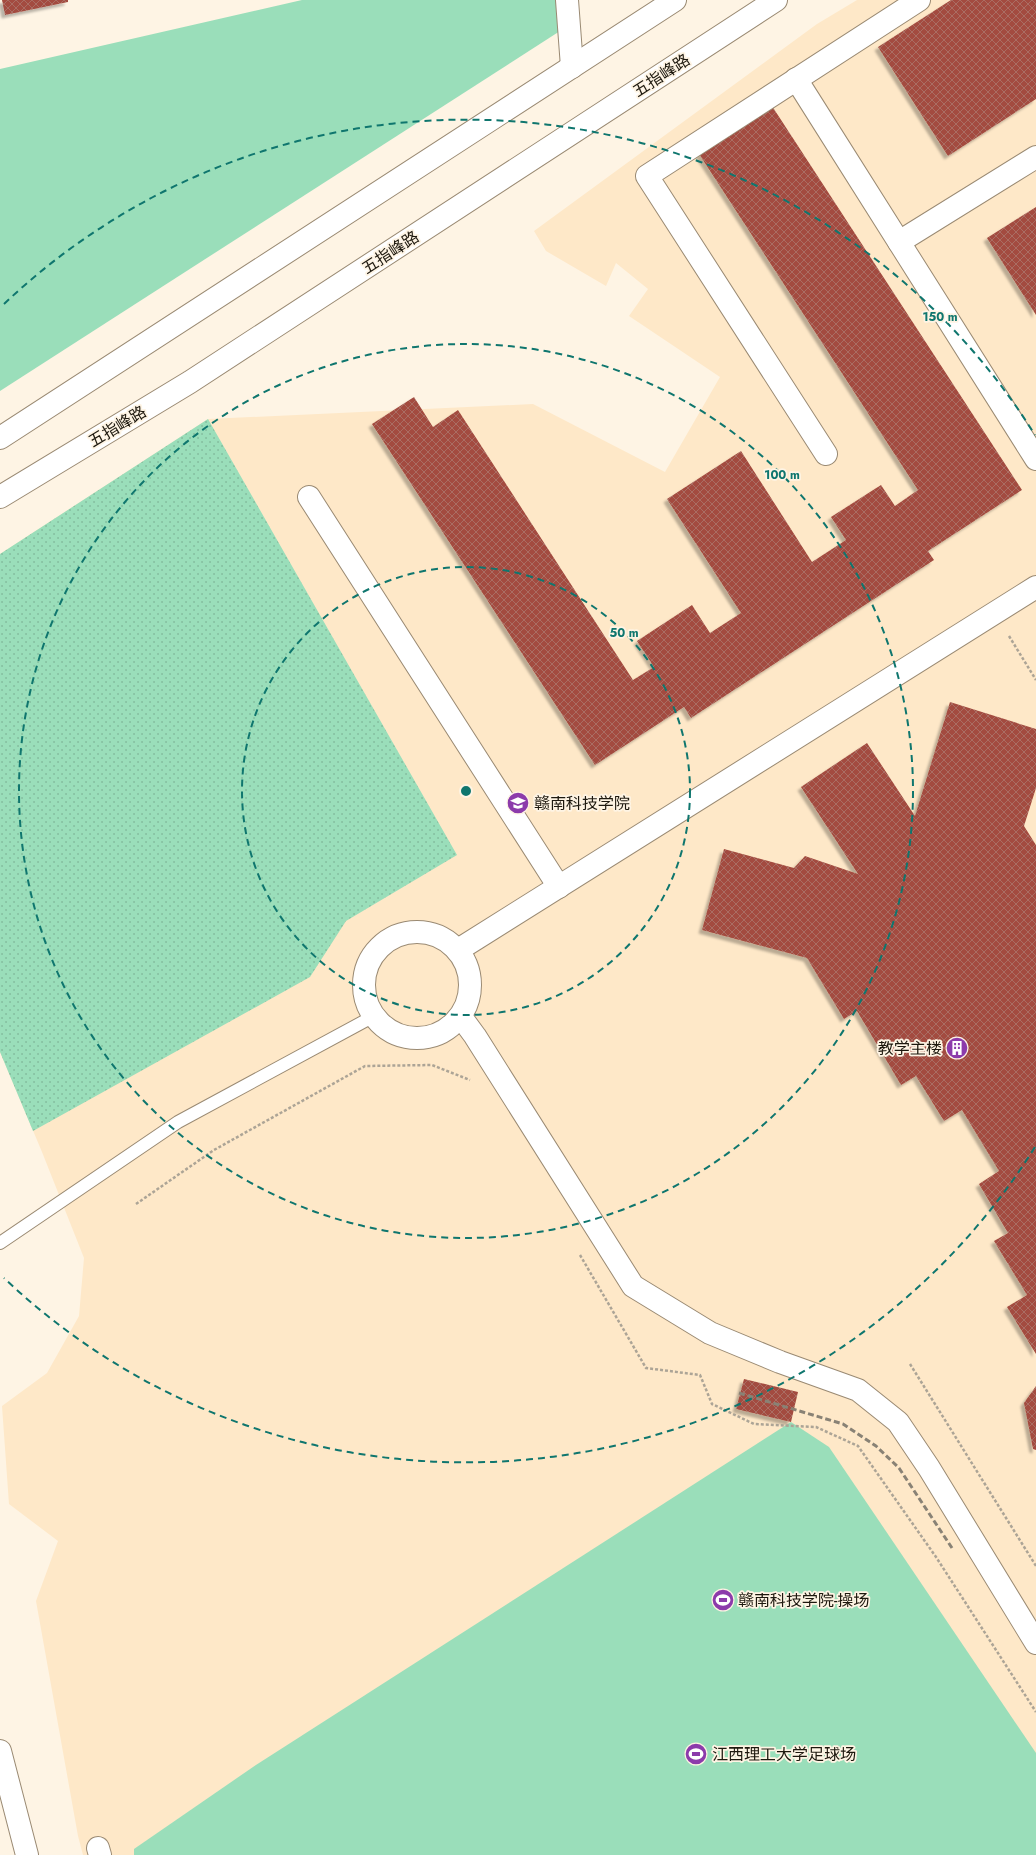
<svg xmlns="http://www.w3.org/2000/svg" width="1036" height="1855" font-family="Jost,'Noto Sans SC',sans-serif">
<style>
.built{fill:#fee8c8}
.grass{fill:url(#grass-dots)}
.green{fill:#9adeba}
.building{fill:url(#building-cross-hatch);filter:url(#shadow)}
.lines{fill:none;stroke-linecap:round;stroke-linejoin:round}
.service-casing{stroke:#9a8a73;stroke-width:14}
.minor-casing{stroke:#9a8a73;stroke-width:24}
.secondary-casing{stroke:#9a8a73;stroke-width:24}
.path{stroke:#aca496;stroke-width:2.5;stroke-dasharray:3 2;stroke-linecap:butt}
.service{stroke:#fff;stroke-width:12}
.minor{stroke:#fff;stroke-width:22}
.secondary{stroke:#fff;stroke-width:22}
.rail{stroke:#898275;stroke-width:3;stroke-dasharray:6 3;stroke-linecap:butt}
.ring{fill:none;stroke:#0f766e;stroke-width:2;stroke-dasharray:7 5}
.labels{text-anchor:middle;stroke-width:3.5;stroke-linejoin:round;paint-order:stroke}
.street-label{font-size:16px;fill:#1d180e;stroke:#fef4e4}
.poi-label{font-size:16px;fill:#1d180e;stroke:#fef4e4;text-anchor:start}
.centre{fill:#0f766e;stroke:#fef4e4;stroke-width:2}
.ring-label{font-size:12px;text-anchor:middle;font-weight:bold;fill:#0f766e;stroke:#fef4e4;stroke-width:3.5;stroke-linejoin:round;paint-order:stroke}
</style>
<defs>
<pattern id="grass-dots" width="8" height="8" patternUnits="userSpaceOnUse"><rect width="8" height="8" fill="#9adeba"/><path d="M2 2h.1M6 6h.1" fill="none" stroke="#84be9f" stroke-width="1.8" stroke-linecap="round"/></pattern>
<pattern id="building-cross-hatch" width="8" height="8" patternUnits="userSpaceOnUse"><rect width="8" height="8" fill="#a34c3f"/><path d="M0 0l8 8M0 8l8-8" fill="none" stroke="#aa6d63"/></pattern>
<filter id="shadow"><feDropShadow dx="-3.5" dy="3.5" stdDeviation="1" flood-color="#0004"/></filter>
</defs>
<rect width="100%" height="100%" fill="#fef4e4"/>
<path class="built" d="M 857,0 L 1036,0 L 1036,1855 L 83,1855 L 78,1836 L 36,1601 L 58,1541 L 9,1504 L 2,1406 L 47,1373 L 79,1316 L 84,1258 L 42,1152 L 0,1052 L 0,554 L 208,419 L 533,404 L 665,472 L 720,377 L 629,316 L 648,289 L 616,263 L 606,286 L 546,251 L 534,231 L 817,24 Z"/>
<path class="grass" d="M 208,419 L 457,855 L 346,921 L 310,977 L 33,1131 L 0,1052 L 0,554 Z"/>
<g class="green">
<path d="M 302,0 L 559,0 L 574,22 L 0,391 L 0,69 Z"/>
<path d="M 791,1422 L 829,1447 L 1036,1753 L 1036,1855 L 134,1855 L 134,1849 L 253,1767 Z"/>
</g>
<g class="building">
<path d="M 2,0 L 68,0 L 68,2 L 5,15 Z"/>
<path d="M 951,0 L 1036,0 L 1036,99 L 948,156 L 878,47 Z"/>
<path d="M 772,106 L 1022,490 L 928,551 L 934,560 L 691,718 L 684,707 L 595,765 L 372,424 L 414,397 L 433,427 L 458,410 L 633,680 L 654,667 L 637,641 L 692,605 L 710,633 L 741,613 L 667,499 L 741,451 L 812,562 L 846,540 L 831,517 L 881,485 L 895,506 L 918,490 L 699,154 Z"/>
<path d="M 1036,207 L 1036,315 L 987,238 Z"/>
<path d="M 950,702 L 1036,729 L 1036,788 L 1024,826 L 1036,845 L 1036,1354 L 1007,1307 L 1027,1295 L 994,1241 L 1008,1233 L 979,1184 L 999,1171 L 962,1110 L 944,1121 L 916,1076 L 901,1085 L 857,1011 L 844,1019 L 807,958 L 702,930 L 724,849 L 794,868 L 805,856 L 858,874 L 801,787 L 867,743 L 915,816 Z"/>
<path d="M 744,1379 L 798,1392 L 791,1422 L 736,1409 Z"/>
<path d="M 1036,1386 L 1036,1450 L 1033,1449 L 1024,1403 Z"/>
</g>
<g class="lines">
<g class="service-casing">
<path id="service" d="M 0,1243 L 178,1122 L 374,1016"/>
</g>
<g class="minor-casing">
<g id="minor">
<path d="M 567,0 L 572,67"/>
<path d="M 796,79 L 1036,459"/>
<path d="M 899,242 L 1036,157"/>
<path d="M 826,454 L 647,176 L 919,0"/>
<path d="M 309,497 L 559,887"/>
<circle cx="417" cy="985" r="53"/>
<path d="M 458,950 L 1036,587"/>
<path d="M 461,1017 L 475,1036 L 633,1286 L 710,1333 L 780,1362 L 858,1390 L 898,1422 L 929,1468 L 1036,1643"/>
<path d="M 98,1848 L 100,1855"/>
</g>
</g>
<g class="secondary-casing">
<g id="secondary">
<path d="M 0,438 L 675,0"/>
<path d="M 0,497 L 190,382 L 776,0"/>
<path d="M 0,1751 L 27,1855"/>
</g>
</g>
<g class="path">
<path d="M 1009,636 L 1036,680"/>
<path d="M 136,1204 L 214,1150 L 365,1066 L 432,1065 L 470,1080"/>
<path d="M 580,1255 L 646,1368 L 700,1375 L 712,1404 L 754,1424 L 816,1427 L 858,1446 L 936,1557 L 1036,1712"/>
<path d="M 910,1364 L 1036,1566"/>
</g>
<use href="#service" class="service"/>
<use href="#minor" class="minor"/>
<use href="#secondary" class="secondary"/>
<path class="rail" d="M 739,1393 L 843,1424 L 876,1446 L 899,1468 L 952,1548"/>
</g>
<g class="ring">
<circle cx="466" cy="791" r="224"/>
<circle cx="466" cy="791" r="447"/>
<path d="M1035 1147A671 671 0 0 1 4 1278M4 304A671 671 0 0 1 1035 435"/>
</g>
<defs>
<g id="university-disc" transform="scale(1.15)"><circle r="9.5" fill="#8c3bab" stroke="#fef4e4"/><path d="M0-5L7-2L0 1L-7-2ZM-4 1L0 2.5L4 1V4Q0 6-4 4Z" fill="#fff"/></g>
<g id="building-disc" transform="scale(1.15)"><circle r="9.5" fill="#8c3bab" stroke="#fef4e4"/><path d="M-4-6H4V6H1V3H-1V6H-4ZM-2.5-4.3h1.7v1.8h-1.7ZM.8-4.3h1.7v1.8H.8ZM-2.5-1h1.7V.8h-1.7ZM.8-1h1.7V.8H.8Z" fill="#fff"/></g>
<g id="stadium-disc" transform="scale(1.15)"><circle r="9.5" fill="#8c3bab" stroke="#fef4e4"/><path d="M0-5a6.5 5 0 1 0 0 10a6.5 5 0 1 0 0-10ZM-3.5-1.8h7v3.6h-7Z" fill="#fff"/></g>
</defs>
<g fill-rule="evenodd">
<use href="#university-disc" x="518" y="803"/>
<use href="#building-disc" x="957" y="1048"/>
<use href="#stadium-disc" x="723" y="1600"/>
<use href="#stadium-disc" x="696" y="1754"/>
</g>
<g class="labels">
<g class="street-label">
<text transform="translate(661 75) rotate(-33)" y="6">五指峰路</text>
<text transform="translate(390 252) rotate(-33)" y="6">五指峰路</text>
<text transform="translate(117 426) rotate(-31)" y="6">五指峰路</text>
</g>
<g class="poi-label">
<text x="534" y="809">赣南科技学院</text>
<text x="942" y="1054" text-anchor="end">教学主楼</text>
<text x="738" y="1606">赣南科技学院-操场</text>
<text x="712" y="1760">江西理工大学足球场</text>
</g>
</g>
<circle cx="466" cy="791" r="6" class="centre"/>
<g class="ring-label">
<text x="940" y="321">150 m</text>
<text x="782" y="479">100 m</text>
<text x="624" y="637">50 m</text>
</g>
</svg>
